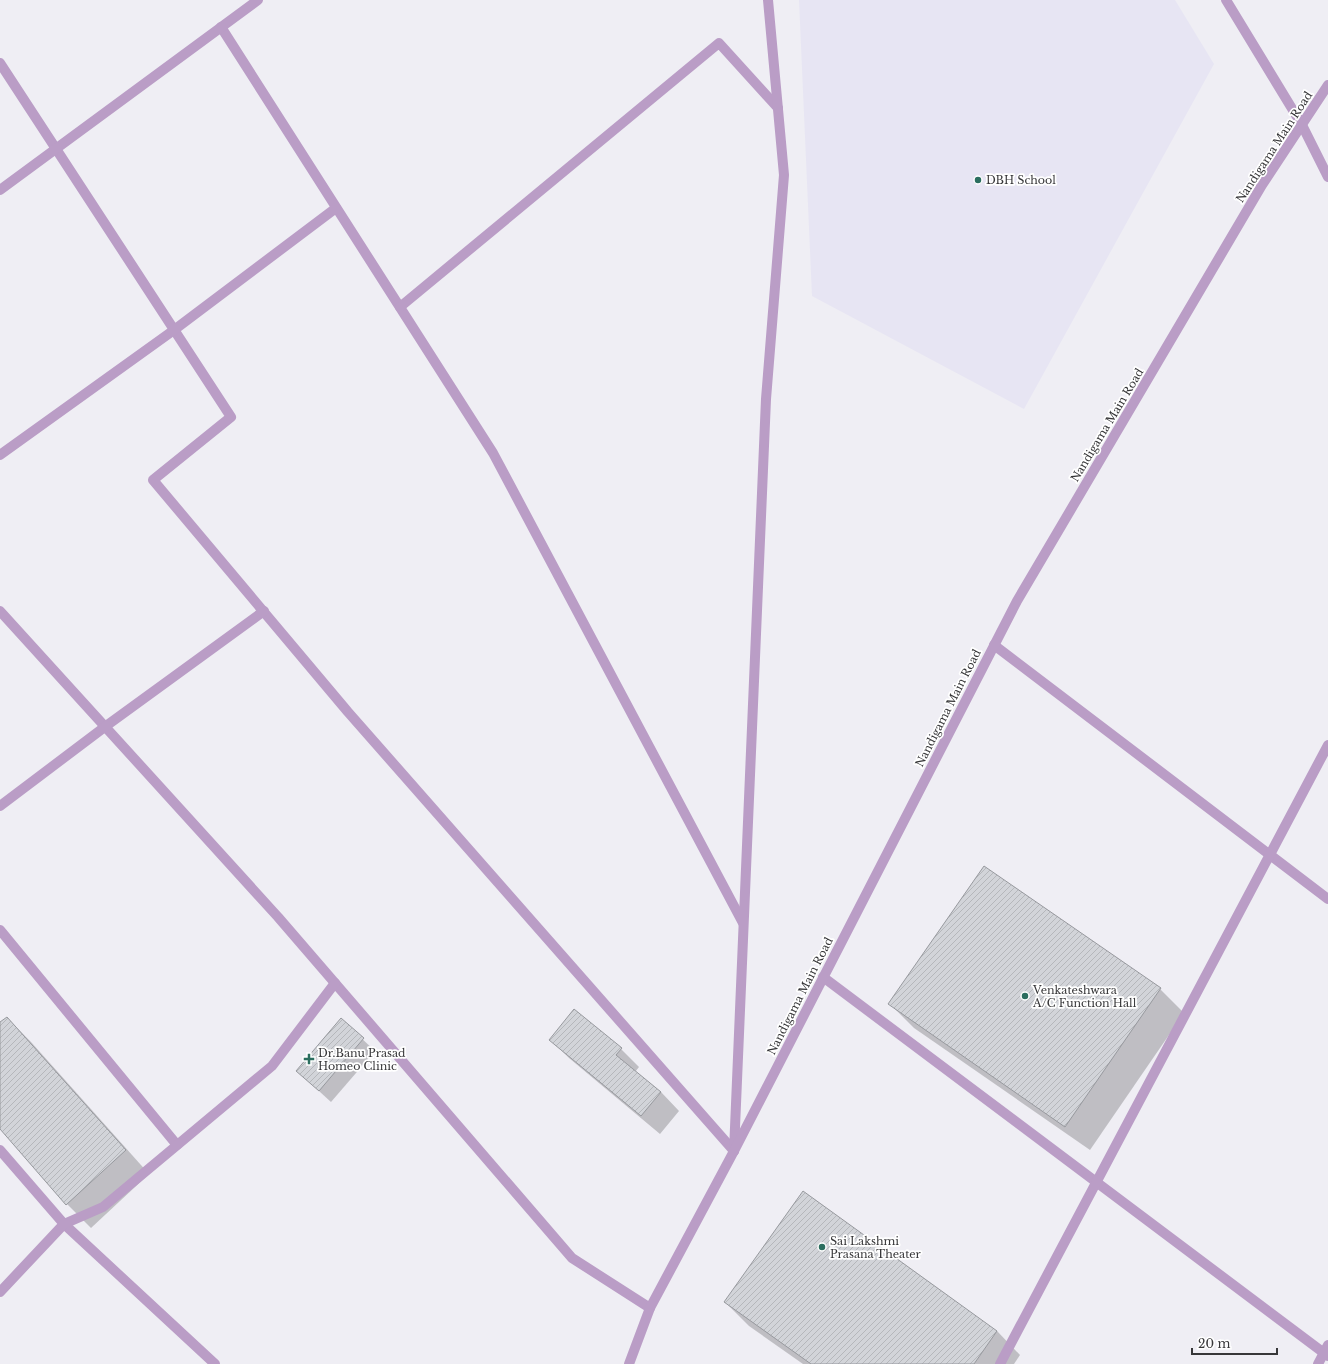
<svg xmlns="http://www.w3.org/2000/svg" width="1328" height="1364" font-family="'Libre Baskerville',serif">
<style>
.built{fill:#e7e5f3}
.shadow{fill:#0003}
.building{fill:url(#building-hatch);stroke:#97999e}
.lines{fill:none;stroke-linecap:round;stroke-linejoin:round}
.minor{stroke:#ba9dc6;stroke-width:10}
.tertiary{stroke:#ba9dc6;stroke-width:10}
.poi-dot{fill:#2b6e5f;stroke:#fff;stroke-width:1.5}
.labels{text-anchor:middle;stroke-width:3.5;stroke-linejoin:round;paint-order:stroke}
.street-label{font-size:11px;fill:#373739;stroke:#fff}
.poi-label{font-size:11px;fill:#373739;stroke:#fff;text-anchor:start}
</style>
<defs>
<pattern id="building-hatch" width="6" height="6" patternUnits="userSpaceOnUse"><rect width="6" height="6" fill="#d2d4d9"/><path d="M-1 1l2-2M0 6l6-6M5 7l2-2" fill="none" stroke="#b5b7bb"/></pattern>
</defs>
<rect width="100%" height="100%" fill="#efeef4"/>
<path class="built" d="M 799,0 L 1175,0 L 1214,64 L 1024,409 L 812,296 Z"/>
<g class="shadow">
<path d="M 1160,989 L 1184,1013 L 1090,1150 L 914,1028 L 890,1004 Z"/>
<path d="M 574,1011 L 621,1049 L 639,1067 L 635,1072 L 661,1092 L 679,1111 L 660,1134 L 569,1058 L 551,1040 Z"/>
<path d="M 7,1018 L 31,1042 L 149,1174 L 91,1228 L 67,1204 L 0,1127 L 0,1024 Z"/>
<path d="M 342,1020 L 375,1051 L 331,1102 L 297,1071 Z"/>
<path d="M 725,1302 L 997,1331 L 1020,1355 L 1014,1364 L 803,1364 L 749,1326 Z"/>
</g>
<g class="building">
<path d="M 984,866 L 1161,988 L 1065,1127 L 888,1004 Z"/>
<path d="M 574,1009 L 622,1048 L 616,1055 L 661,1092 L 641,1116 L 549,1040 Z"/>
<path d="M 7,1017 L 126,1150 L 66,1205 L 0,1129 L 0,1022 Z"/>
<path d="M 341,1018 L 364,1038 L 319,1091 L 296,1071 Z"/>
<path d="M 803,1191 L 997,1331 L 974,1364 L 811,1364 L 724,1302 Z"/>
</g>
<g class="lines">
<g class="minor">
<path d="M 1226,0 L 1302,125 L 1328,177"/>
<path d="M 221,27 L 493,453 L 743,923"/>
<path d="M 0,63 L 231,417 L 153,480 L 348,712 L 734,1151"/>
<path d="M 0,190 L 258,0"/>
<path d="M 400,307 L 719,43 L 778,108"/>
<path d="M 0,455 L 174,330 L 336,208"/>
<path d="M 0,611 L 278,917 L 572,1258 L 650,1308"/>
<path d="M 994,645 L 1328,899"/>
<path d="M 0,806 L 106,726 L 264,611"/>
<path d="M 0,930 L 177,1145"/>
<path d="M 823,977 L 1328,1356"/>
<path d="M 0,1150 L 64,1224 L 215,1364"/>
<path d="M 734,1151 L 766,399 L 784,175 L 768,0"/>
<path d="M 0,1292 L 64,1224 L 103,1207 L 272,1066 L 335,983"/>
<path d="M 1000,1364 L 1328,745"/>
<path d="M 1318,1364 L 1328,1345"/>
</g>
<path class="tertiary" d="M 629,1364 L 650,1308 L 734,1151 L 1017,601 L 1262,185 L 1328,85"/>
</g>
<g class="poi-dot">
<circle cx="978" cy="180" r="4"/>
<circle cx="1025" cy="996" r="4"/>
<path d="M307 1053h4v4h4v4h-4v4h-4v-4h-4v-4h4z"/>
<circle cx="822" cy="1247" r="4"/>
</g>
<g class="labels">
<g class="street-label">
<text transform="translate(1274 147) rotate(-57)" y="4">Nandigama Main Road</text>
<text transform="translate(1107 425) rotate(-59)" y="4">Nandigama Main Road</text>
<text transform="translate(948 708) rotate(-63)" y="4">Nandigama Main Road</text>
<text transform="translate(800 996) rotate(-63)" y="4">Nandigama Main Road</text>
</g>
<g class="poi-label">
<text x="986" y="184">DBH School</text>
<text x="1033" y="994">Venkateshwara<tspan x="1033" dy="13">A/C Function Hall</tspan></text>
<text x="318" y="1057">Dr.Banu Prasad<tspan x="318" dy="13">Homeo Clinic</tspan></text>
<text x="830" y="1245">Sai Lakshmi<tspan x="830" dy="13">Prasana Theater</tspan></text>
</g>
</g>
<path d="M1192 1348v6h85v-6" fill="none" stroke="#373739" stroke-width="2"/>
<text x="1198" y="1348" font-size="12" fill="#373739" stroke="#ffffff" stroke-width="3" paint-order="stroke">20 m</text>
</svg>
